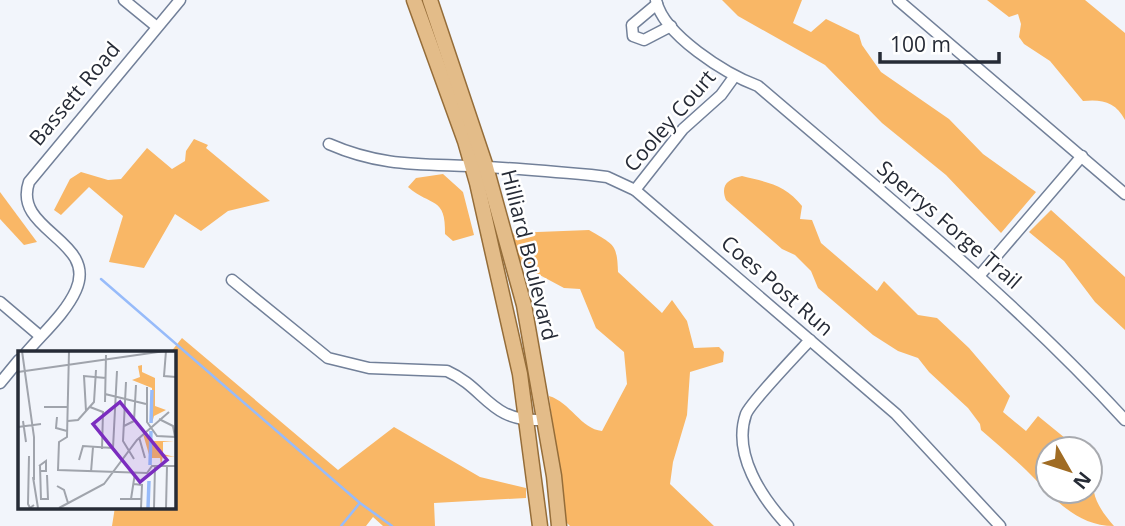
<svg xmlns="http://www.w3.org/2000/svg" width="1125" height="526" font-family="'Open Sans',sans-serif">
<style>
.forest{fill:#f9b766}
.lines{fill:none;stroke-linecap:round;stroke-linejoin:round}
.stream{stroke:#97bbfa;stroke-width:2.5}
.minor-casing{stroke:#728099;stroke-width:13}
.major-casing{stroke:#956d39;stroke-width:17}
.minor{stroke:#fff;stroke-width:10}
.major{stroke:#e3bc89;stroke-width:14}
.labels{text-anchor:middle;stroke-width:5;stroke-linejoin:round;paint-order:stroke}
.street-label{font-size:21px;fill:#262b36;stroke:#fff}
.inset-river{fill:none;stroke:#97bbfa;stroke-width:3.5}
.inset-road{fill:none;stroke:#a0a4ac;stroke-width:2}
.view{fill:#7b2cbf;fill-opacity:0.15;stroke:#7b2cbf;stroke-width:3.5}
.inset-edge{fill:none;stroke:#262b36;stroke-width:3.5}
</style>
<rect width="100%" height="100%" fill="#f2f5fb"/>
<g class="forest">
<path d="M 722,0 L 802,0 L 793,23 L 811,32 L 826,19 L 859,35 L 862,45 L 881,72 L 949,119 L 983,154 L 1036,192 L 1001,233 L 946,175 L 882,123 L 825,65 L 738,16 Z"/>
<path d="M 987,0 L 1085,0 L 1125,33 L 1125,120 C 1116,102 1102,99 1083,101 L 1050,61 L 1024,44 L 1019,37 L 1021,24 L 1018,14 L 1009,17 Z"/>
<path d="M 194,139 L 208,145 L 206,148 L 270,201 L 228,211 L 201,231 L 175,214 L 144,268 L 109,262 L 123,216 L 89,187 L 61,215 L 54,210 L 70,179 L 81,172 L 108,180 L 121,179 L 147,148 L 172,169 L 185,161 L 186,151 Z"/>
<path d="M 443,174 L 463,192 L 474,235 L 453,241 L 445,234 C 446,196 431,207 408,187 L 416,178 Z"/>
<path d="M 742,176 C 767,182 786,185 802,206 L 800,219 L 812,220 L 821,243 L 877,291 L 884,281 L 918,315 L 937,318 L 969,348 L 1010,396 L 1003,412 L 1026,431 L 1038,416 L 1076,447 L 1048,449 L 1048,491 L 1090,491 L 1090,470 C 1095,478 1092,482 1094,492 C 1096,504 1106,517 1114,526 C 1074,526 1052,495 1026,470 C 1011,456 996,443 981,430 L 980,424 L 968,408 L 929,372 L 918,358 L 898,351 L 873,335 L 818,288 L 811,271 L 795,255 L 782,249 L 726,200 C 720,185 728,179 742,176 Z"/>
<path d="M 0,192 L 37,242 L 24,245 L 0,219 Z"/>
<path d="M 1051,210 L 1125,277 L 1125,330 L 1095,302 L 1064,261 L 1029,232 Z"/>
<path d="M 589,230 C 614,245 617,243 618,272 L 662,313 L 672,300 L 687,321 L 694,348 L 719,347 L 724,352 L 723,362 L 690,372 L 687,415 L 673,462 L 670,484 L 714,526 L 570,526 L 565,521 L 549,396 C 570,402 581,429 602,431 L 627,384 L 624,352 L 596,328 L 580,289 L 564,288 L 521,265 L 512,233 Z"/>
<path d="M 182,338 L 338,470 L 394,427 L 480,477 L 526,488 L 526,498 L 434,503 L 435,526 L 383,526 L 373,517 L 366,526 L 112,526 L 115,507 L 173,507 L 173,353 L 170,353 Z"/>
</g>
<g class="lines">
<g class="stream">
<path d="M 101,279 L 360,503 L 392,526"/>
<path d="M 341,526 L 359,504"/>
</g>
<g class="minor-casing">
<g id="minor">
<path d="M 124,0 L 157,27"/>
<path d="M 656,0 C 663,35 726,74 758,86 C 884,194 1013,298 1125,420"/>
<path d="M 898,0 L 1125,194"/>
<path d="M 657,4 L 632,25 L 633,36 L 644,40 L 671,26"/>
<path d="M 329,144 C 386,169 428,163 488,167 C 522,169 557,172 591,175 L 607,177 L 635,190 L 896,414 L 1000,526"/>
<path d="M 635,190 L 683,129 L 721,95 L 734,77"/>
<path d="M 980,275 L 1082,156"/>
<path d="M 232,280 L 328,358 L 369,368 L 447,371 C 487,389 489,422 542,420"/>
<path d="M 0,302 L 40,336"/>
<path d="M 26,353 C 42,334 66,313 76,290 C 98,240 12,231 29,182 L 180,0"/>
<path d="M 0,383 L 19,360"/>
<path d="M 788,526 C 762,498 732,454 746,414 C 751,402 798,353 810,340"/>
</g>
</g>
<g class="major-casing">
<g id="major">
<path d="M 414,0 L 465,141 L 477,183 L 520,374 L 540,526"/>
<path d="M 430,0 L 486,167 L 524,305 L 554,476 L 559,526"/>
</g>
</g>
<use href="#minor" class="minor"/>
<use href="#major" class="major"/>
</g>
<g class="labels">
<g class="street-label">
<text transform="translate(75 94) rotate(-50)" y="7">Bassett Road</text>
<text transform="translate(670 121) rotate(-49)" y="7">Cooley Court</text>
<text transform="translate(949 225) rotate(41)" y="7">Sperrys Forge Trail</text>
<text transform="translate(529 255) rotate(76)" y="7">Hilliard Boulevard</text>
<text transform="translate(777 286) rotate(41)" y="7">Coes Post Run</text>
</g>
</g>
<g transform="translate(18 351)">
<rect width="158" height="158" fill="#f2f5fb"/>
<path d="M 124,14 L 124,21 L 137,27 L 137,55 L 148,59 L 136,65 L 134,72 L 134,37 L 114,29 L 122,26 L 120,15 ZM 133,82 L 133,90 L 156,90 L 145,91 L 145,103 L 157,106 L 145,105 L 143,114 L 142,107 L 132,107 L 125,83 L 130,87 Z" fill="#f9b766"/>
<path class="inset-river" d="M 133,72 L 134,39M 132,114 L 133,80M 130,157 L 131,130"/>
<path class="inset-road" d="M 4,0 L 16,86 L 16,129M 51,0 L 49,86 L 41,91 L 40,119 L 129,122 L 134,115 L 158,115M 148,0 L 146,25 L 158,26M 0,21 L 147,0M 108,31 L 105,90 L 116,108M 129,36 L 129,71 L 139,85 L 158,86M 87,43 L 128,53M 87,51 L 88,4M 26,56 L 50,56M 72,56 L 85,61 L 84,98M 68,60 L 66,25 L 88,27M 39,66 L 38,77 L 49,80M 141,68 L 155,75 L 157,86M 5,70 L 8,91M 50,70 L 60,69 L 76,51 L 78,19M 106,75 L 116,70 L 118,34M 0,76 L 23,73M 121,86 L 127,107M 95,97 L 99,20M 11,105 L 10,153 L 12,157 L 16,154M 61,109 L 65,95 L 95,97M 21,115 L 28,110 L 28,120 L 22,120M 22,115 L 23,149M 73,121 L 75,96M 15,126 L 20,157M 116,133 L 124,134 L 123,157M 39,135 L 46,139 L 50,152M 24,148 L 30,148 L 29,124M 102,148 L 123,148M 113,148 L 117,122M 41,157 L 86,133 L 119,89 L 151,61M 136,157 L 137,115M 148,157 L 149,115"/>
<path class="view" d="M 102,51 L 149,109 L 122,131 L 75,73 Z"/>
<rect width="158" height="158" class="inset-edge"/>
</g>
<g transform="translate(1069 470) rotate(129)"><circle r="33" fill="#ffffff" stroke="#a8aaaf" stroke-width="2"/>
<path d="M0-5L12 26L0 18L-12 26Z" fill="#a06c24"/>
<text y="-10" font-size="19" font-weight="bold" text-anchor="middle" fill="#262b36">N</text>
</g>
<path d="M880 52v10h119v-10" fill="none" stroke="#262b36" stroke-width="3.5"/>
<text x="890" y="52" font-size="21" fill="#262b36" stroke="#ffffff" stroke-width="5" paint-order="stroke">100 m</text>
</svg>
